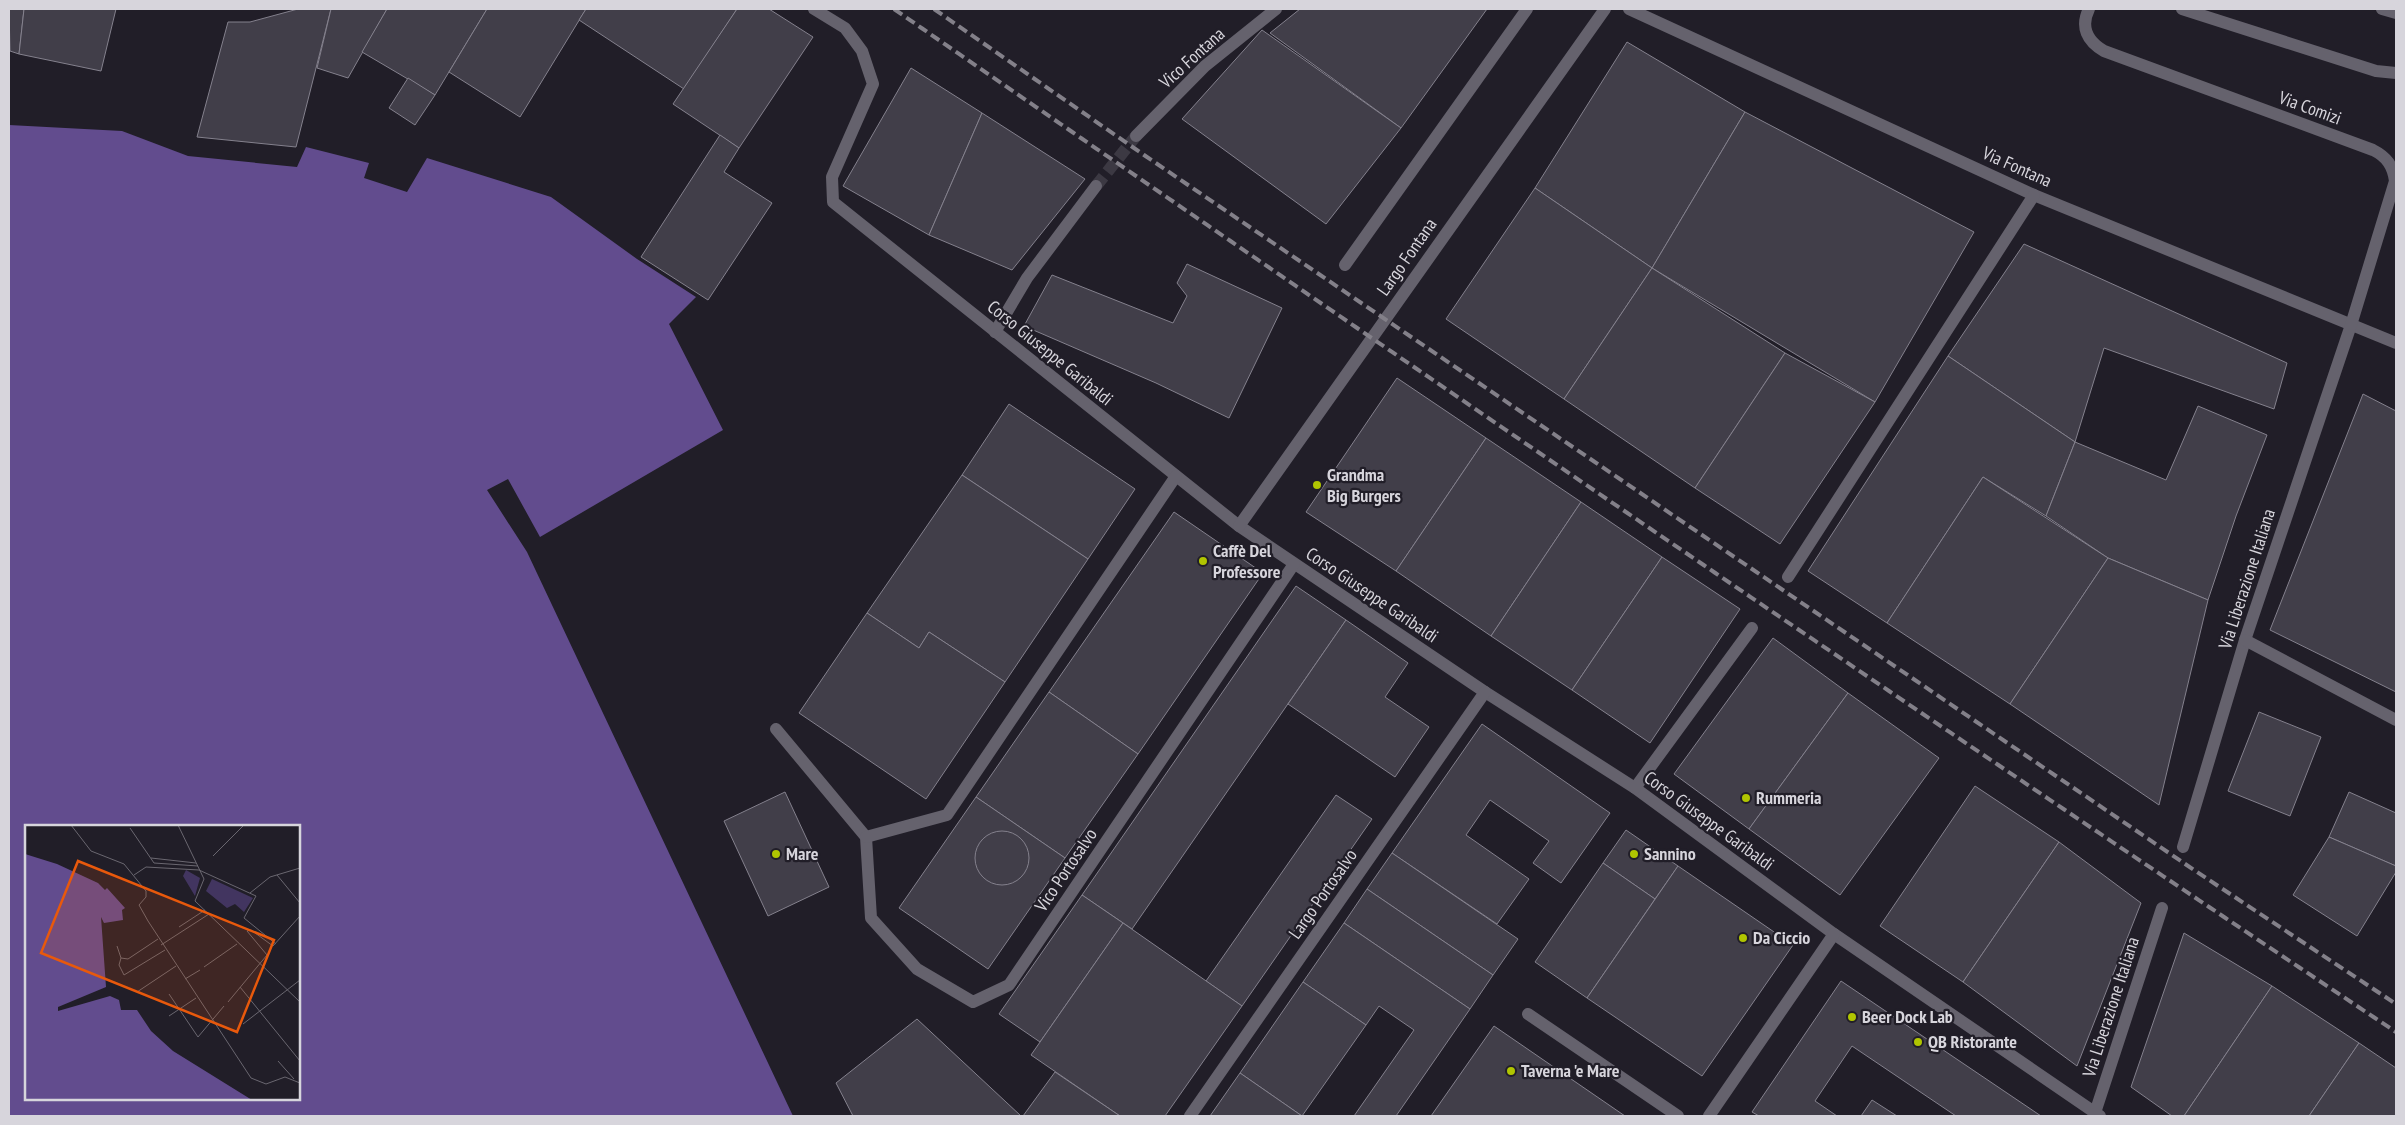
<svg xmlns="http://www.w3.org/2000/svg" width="2405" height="1125" font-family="'PT Sans Narrow',sans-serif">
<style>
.water{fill:#624c8e;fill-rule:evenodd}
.building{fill:#413e49;stroke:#84818d}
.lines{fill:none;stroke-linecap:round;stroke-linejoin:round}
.minor-tunnel{stroke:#3c3943;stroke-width:12;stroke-dasharray:12 6;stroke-linecap:butt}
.minor{stroke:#65626d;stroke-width:12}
.rail{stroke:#838089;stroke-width:4;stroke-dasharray:10 5;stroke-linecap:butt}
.poi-dot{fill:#b0c501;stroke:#211e28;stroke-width:2}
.labels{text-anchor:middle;stroke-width:4.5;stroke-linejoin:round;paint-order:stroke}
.street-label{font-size:18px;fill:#d7d5dc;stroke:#211e28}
.poi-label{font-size:18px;font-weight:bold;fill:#d7d5dc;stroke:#211e28;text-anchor:start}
.inset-road{fill:none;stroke:#6a6770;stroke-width:1}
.view{fill:#e8590c;fill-opacity:0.15;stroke:#e8590c;stroke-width:2.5}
.inset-edge{fill:none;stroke:#d7d5dc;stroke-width:2.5}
</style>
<rect width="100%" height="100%" fill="#211e28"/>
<path class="water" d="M 9,125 L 122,131 L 188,156 L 297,167 L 306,147 L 369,163 L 364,178 L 407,192 L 427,158 L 551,197 L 637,259 L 696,297 L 669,324 L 723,430 L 540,537 L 508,479 L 487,490 L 527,552 L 793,1116 L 9,1116 ZM 26,826 L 299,826 L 299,1099 L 26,1099 Z"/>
<g class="building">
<path d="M 9,9 L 24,9 L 19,54 L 10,51 Z"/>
<path d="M 24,9 L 116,9 L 101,71 L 19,54 Z"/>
<path d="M 298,9 L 331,9 L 296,147 L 197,137 L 228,22 L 250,22 Z"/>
<path d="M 331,9 L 387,9 L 348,78 L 317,68 Z"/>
<path d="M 387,9 L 487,9 L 435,95 L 362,52 Z"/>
<path d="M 487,9 L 586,9 L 520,117 L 449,72 Z"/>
<path d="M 586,9 L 737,9 L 684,89 L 579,20 Z"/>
<path d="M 737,9 L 769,9 L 813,37 L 739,148 L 673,104 Z"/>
<path d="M 1300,9 L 1487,9 L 1401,128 L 1270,33 Z"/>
<path d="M 1262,30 L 1401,128 L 1326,224 L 1182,119 Z"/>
<path d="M 1627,42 L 1745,112 L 1652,268 L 1535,188 Z"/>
<path d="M 911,68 L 982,113 L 929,235 L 843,186 Z"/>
<path d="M 408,78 L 435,95 L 415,125 L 389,108 Z"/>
<path d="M 1745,112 L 1974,232 L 1875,402 L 1652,268 Z"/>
<path d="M 982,113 L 1085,179 L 1012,270 L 929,235 Z"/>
<path d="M 720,135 L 739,148 L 724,172 L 772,203 L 708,300 L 641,257 Z"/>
<path d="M 1535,188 L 1652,268 L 1564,399 L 1446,319 Z"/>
<path d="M 2024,244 L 2287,363 L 2274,409 L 2104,348 L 2075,442 L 1948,356 Z"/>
<path d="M 1187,264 L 1282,308 L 1229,418 L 1156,383 L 1024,326 L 1052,275 L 1173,323 L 1187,296 L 1177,283 Z"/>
<path d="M 1652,268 L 1785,353 L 1695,488 L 1564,399 Z"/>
<path d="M 1785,353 L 1875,402 L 1780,544 L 1695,488 Z"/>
<path d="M 1948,356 L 2075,442 L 2046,516 L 1983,477 L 1887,623 L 1808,571 Z"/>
<path d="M 1397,378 L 1486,438 L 1396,571 L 1306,512 Z"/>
<path d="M 2363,394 L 2396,411 L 2396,692 L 2270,630 Z"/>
<path d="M 1009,404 L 1135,489 L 1088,559 L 962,475 Z"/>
<path d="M 2198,406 L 2267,435 L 2236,516 L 2208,600 L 2108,558 L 2046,516 L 2075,442 L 2166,480 Z"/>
<path d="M 1486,438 L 1581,502 L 1491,636 L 1396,571 Z"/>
<path d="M 962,475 L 1088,559 L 1005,682 L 929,632 L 919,648 L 867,613 Z"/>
<path d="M 1983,477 L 2108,558 L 2010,704 L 1887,623 Z"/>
<path d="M 1581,502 L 1662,557 L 1572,690 L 1491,636 Z"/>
<path d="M 1174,512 L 1263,573 L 1138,754 L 1049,692 Z"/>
<path d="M 1662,557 L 1740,609 L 1650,743 L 1572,690 Z"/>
<path d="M 2108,558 L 2208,600 L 2159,805 L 2010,704 Z"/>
<path d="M 1296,586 L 1346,620 L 1132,929 L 1082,895 Z"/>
<path d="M 867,613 L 919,648 L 929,632 L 1005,682 L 926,799 L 799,713 Z"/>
<path d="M 1346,620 L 1408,663 L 1385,697 L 1429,727 L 1395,777 L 1288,704 Z"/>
<path d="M 1773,638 L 1848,693 L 1749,829 L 1674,774 Z"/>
<path d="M 1049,692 L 1138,754 L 1065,858 L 976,797 Z"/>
<path d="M 1848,693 L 1939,758 L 1840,895 L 1749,829 Z"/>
<path d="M 2259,712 L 2321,737 L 2290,816 L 2228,791 Z"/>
<path d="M 1482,724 L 1610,813 L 1561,883 L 1533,863 L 1549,841 L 1490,800 L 1466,835 L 1529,879 L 1497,924 L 1392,853 Z"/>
<path d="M 1975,786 L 2059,842 L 1963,982 L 1880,926 Z"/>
<path d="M 785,792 L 829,887 L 768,916 L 724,821 Z"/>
<path d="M 2349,792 L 2396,813 L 2396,866 L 2329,837 Z"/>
<path d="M 1336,795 L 1372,819 L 1242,1006 L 1206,981 Z"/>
<path d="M 976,797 L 1065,858 L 988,969 L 899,908 Z"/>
<path d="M 1626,830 L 1678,866 L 1655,899 L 1603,863 Z"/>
<circle cx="1002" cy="858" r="27"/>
<path d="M 2329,837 L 2396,866 L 2396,872 L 2357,936 L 2293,895 Z"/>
<path d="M 2059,842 L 2141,903 L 2077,1066 L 1963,982 Z"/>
<path d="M 1392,853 L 1518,939 L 1493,975 L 1367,889 Z"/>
<path d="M 1603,863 L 1655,899 L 1587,998 L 1535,962 Z"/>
<path d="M 1678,866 L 1793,945 L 1702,1076 L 1587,998 Z"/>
<path d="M 1367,889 L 1493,975 L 1470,1009 L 1344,923 Z"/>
<path d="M 1082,895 L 1123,923 L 1040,1042 L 999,1014 Z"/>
<path d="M 1123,923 L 1242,1006 L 1165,1116 L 1120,1116 L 1031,1055 Z"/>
<path d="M 1344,923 L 1470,1009 L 1396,1116 L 1354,1116 L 1414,1030 L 1379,1006 L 1366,1025 L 1303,982 Z"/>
<path d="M 2184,933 L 2272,986 L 2184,1116 L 2172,1116 L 2131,1087 Z"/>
<path d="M 1841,981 L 2041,1116 L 1956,1116 L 1852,1046 L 1815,1101 L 1837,1116 L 1759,1116 L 1752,1112 Z"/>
<path d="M 1303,982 L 1366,1025 L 1302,1116 L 1240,1073 Z"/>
<path d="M 2272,986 L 2359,1043 L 2309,1116 L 2184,1116 Z"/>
<path d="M 917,1019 L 1021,1116 L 853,1116 L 836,1083 Z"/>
<path d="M 1494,1026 L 1625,1116 L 1431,1116 Z"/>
<path d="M 2359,1043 L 2396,1068 L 2396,1116 L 2309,1116 Z"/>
<path d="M 1055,1072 L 1120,1116 L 1023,1116 Z"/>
<path d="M 1240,1073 L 1302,1116 L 1210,1116 Z"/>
<path d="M 1872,1100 L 1897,1116 L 1861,1116 Z"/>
</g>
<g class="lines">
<path class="minor-tunnel" d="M 1096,186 L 1136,136"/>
<g class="minor">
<path d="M 814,9 L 845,28 L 862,51 L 873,84 L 832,177 L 833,202 L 1239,526 L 1485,692 L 1635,788 L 1834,934 L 2100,1116"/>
<path d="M 1629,9 L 2034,195 L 2396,343"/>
<path d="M 2089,9 C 2080,27 2087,41 2104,51 L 2373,150 C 2387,157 2393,166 2395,181 L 2351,325 L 2245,640 L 2183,847"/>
<path d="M 2182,9 L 2376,71 L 2396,73"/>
<path d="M 2382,9 L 2396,13"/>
<path d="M 1136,136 L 1205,66 L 1276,9"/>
<path d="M 1345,265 L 1527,9"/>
<path d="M 995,332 L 1027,278 L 1096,186"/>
<path d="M 1239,526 L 1605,9"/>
<path d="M 1788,577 L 2034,195"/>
<path d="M 2245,640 L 2396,720"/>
<path d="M 776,729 L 866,837 L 871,918 L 917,969 L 973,1002 L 1009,985 L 1294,564"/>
<path d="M 1635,788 L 1752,628"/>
<path d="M 866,837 L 947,815 L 1176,476"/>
<path d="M 1528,1014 L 1678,1116"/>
<path d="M 1190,1116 L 1485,692"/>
<path d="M 1709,1116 L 1834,934"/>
<path d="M 2094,1116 L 2162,908"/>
</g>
<g class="rail">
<path d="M 894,9 C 1392,353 1892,696 2396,1032"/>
<path d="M 934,9 L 1144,155 L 2194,870 L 2396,1004"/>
</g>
</g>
<g class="poi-dot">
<circle cx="1317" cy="485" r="5"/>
<circle cx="1203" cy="561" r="5"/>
<circle cx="1746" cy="798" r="5"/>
<circle cx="776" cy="854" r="5"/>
<circle cx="1634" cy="854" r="5"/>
<circle cx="1743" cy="938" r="5"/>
<circle cx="1852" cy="1017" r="5"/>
<circle cx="1918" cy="1042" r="5"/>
<circle cx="1511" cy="1071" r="5"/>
</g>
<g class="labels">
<g class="street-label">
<text transform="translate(1192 58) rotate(-42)" y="6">Vico Fontana</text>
<text transform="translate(2310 108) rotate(20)" y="6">Via Comizi</text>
<text transform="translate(2017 167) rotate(24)" y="6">Via Fontana</text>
<text transform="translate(1407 257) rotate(-55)" y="6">Largo Fontana</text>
<text transform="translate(1050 353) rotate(39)" y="6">Corso Giuseppe Garibaldi</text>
<text transform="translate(2247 579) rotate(-72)" y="6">Via Liberazione Italiana</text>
<text transform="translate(1372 595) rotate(34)" y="6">Corso Giuseppe Garibaldi</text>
<text transform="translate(1709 821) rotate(36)" y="6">Corso Giuseppe Garibaldi</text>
<text transform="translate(1066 870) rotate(-56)" y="6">Vico Portosalvo</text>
<text transform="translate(1323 894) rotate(-55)" y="6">Largo Portosalvo</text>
<text transform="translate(2111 1007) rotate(-72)" y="6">Via Liberazione Italiana</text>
</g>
<g class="poi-label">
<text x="1327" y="481">Grandma<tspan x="1327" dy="21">Big Burgers</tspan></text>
<text x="1213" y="557">Caffè Del<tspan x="1213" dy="21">Professore</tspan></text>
<text x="1756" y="804">Rummeria</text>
<text x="786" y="860">Mare</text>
<text x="1644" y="860">Sannino</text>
<text x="1753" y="944">Da Ciccio</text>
<text x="1862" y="1023">Beer Dock Lab</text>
<text x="1928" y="1048">QB Ristorante</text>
<text x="1521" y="1077">Taverna 'e Mare</text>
</g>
</g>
<g transform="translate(25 825)">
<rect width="275" height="275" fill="#211e28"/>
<path d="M 161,45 L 175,53 L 170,71 L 158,51 ZM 187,54 L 228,73 L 219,87 L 210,79 L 202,83 L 181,66 Z" fill="#423560"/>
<path d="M 0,29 L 32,39 L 73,58 L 80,65 L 82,63 L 100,83 L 97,85 L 98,95 L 79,98 L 76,92 L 81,162 L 33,182 L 33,186 L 85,171 L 94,175 L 96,185 L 112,185 L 126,206 L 148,226 L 227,275 L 0,275 Z" fill="#624c8e"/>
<path class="inset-road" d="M 46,0 L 66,26 L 99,39 L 121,66 L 121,72 L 114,80 L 123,96 L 226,253 L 241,259 L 260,252 L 275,258M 153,0 L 179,54 L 170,76 L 275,177M 105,3 L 129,38 L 173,41M 188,31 L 219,0M 126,33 L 171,38M 109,50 L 121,42 L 174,45 L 231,71 L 219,93 L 251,119M 252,50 L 275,78M 225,68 L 245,52 L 275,43M 154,102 L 180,85M 136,120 L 184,89M 92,121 L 96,133 L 94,140 L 99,150 L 140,125M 96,133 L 103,134 L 133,114M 179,142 L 212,119M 160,154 L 175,145M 215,162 L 275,236M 112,167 L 151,141M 144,169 L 173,212 L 199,181M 203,177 L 242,130 L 222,106 L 226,105 L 248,121 L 275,91M 144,191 L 171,173M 218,199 L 275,155M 253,236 L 269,254"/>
<path class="view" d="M 53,36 L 249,115 L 212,207 L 16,128 Z"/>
<rect width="275" height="275" class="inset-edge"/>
</g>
<rect width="2405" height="1125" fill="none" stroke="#d7d5dc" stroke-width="20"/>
</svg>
